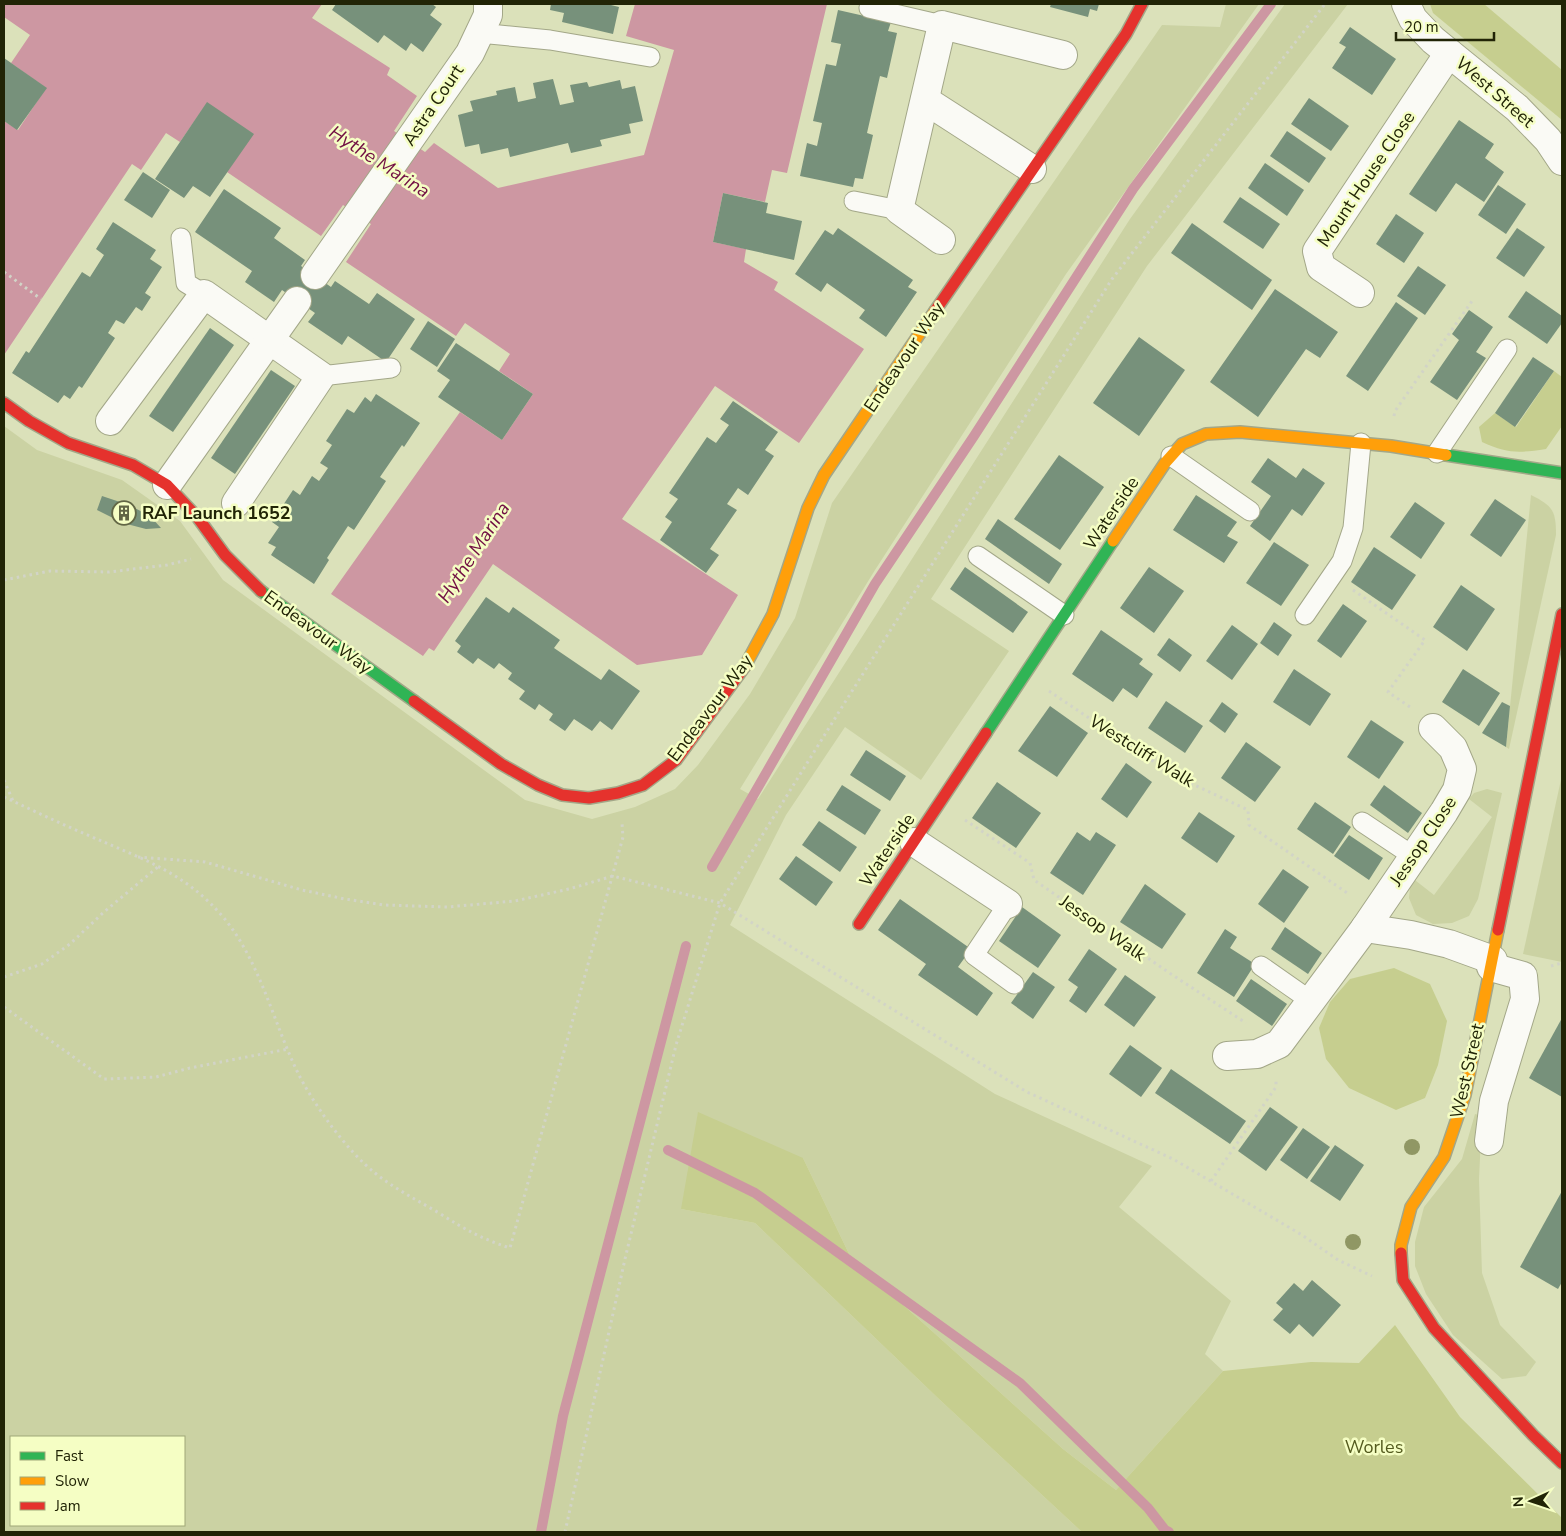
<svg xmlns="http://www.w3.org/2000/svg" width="1566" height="1536" font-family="'Nunito Sans',sans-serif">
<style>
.green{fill:#cbd2a3;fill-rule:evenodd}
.forest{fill:#c6ce8f}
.water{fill:#cd97a2}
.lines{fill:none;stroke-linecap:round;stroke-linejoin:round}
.stream{stroke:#cd97a2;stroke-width:10}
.building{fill:#77917b}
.lane-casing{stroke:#a3a788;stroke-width:21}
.street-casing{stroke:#a3a788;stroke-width:30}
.fast-casing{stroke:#a3a788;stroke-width:14}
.slow-casing{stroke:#a3a788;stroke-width:14}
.jam-casing{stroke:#a3a788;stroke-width:14}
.path{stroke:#d2d4c7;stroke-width:3;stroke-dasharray:2.5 4;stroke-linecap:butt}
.lane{stroke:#fafaf5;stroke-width:19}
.street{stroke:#fafaf5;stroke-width:28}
.fast{stroke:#30b455;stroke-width:11}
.slow{stroke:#ff9f0a;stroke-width:11}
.jam{stroke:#e5322d;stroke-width:11}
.tree{fill:#909764}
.labels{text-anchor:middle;stroke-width:5;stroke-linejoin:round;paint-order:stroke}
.street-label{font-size:18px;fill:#212406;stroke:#f5fec4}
.poi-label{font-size:18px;font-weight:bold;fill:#212406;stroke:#f5fec4;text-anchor:start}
.park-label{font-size:18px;fill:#535a1e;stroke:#f5fec4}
.water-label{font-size:19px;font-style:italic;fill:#710f43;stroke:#f5fec4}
</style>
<rect width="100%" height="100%" fill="#dbe1ba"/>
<g class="green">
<path d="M 1226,4 L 1259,4 L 1066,274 L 875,570 L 740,789 L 758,799 L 1130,219 L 1285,4 L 1348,4 L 1147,266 L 931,599 L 1009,651 L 921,780 L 845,727 L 786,815 L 730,925 L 995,1094 L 1152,1166 L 1119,1207 L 1231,1301 L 1205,1354 L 1223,1371 L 1116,1490 L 1063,1449 L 851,1258 L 803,1158 L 681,1209 L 755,1223 L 940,1400 L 1082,1532 L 4,1532 L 4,426 L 37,450 L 122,480 L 180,521 L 223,580 L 525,800 L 592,819 L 635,807 L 675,789 L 698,765 L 750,694 L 795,618 L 832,503 L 1162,25 L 1220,27 ZM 11,1437 L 184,1437 L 184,1525 L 11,1525 Z"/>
<path d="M 1531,495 C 1553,506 1556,511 1556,535 L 1509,749 L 1506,747 Z"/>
<path d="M 1562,775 L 1562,962 L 1523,954 Z"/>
<path d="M 1487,789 L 1502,793 L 1478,899 L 1469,916 L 1452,923 L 1433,924 L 1416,915 L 1409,898 L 1411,877 L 1434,895 L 1492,817 L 1469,799 L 1474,793 Z"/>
<path d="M 1475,1114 L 1482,1116 L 1479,1179 L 1482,1273 L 1500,1325 L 1536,1362 L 1526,1376 L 1502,1379 L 1453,1335 L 1426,1294 L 1415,1266 L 1415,1242 L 1424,1207 L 1462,1159 Z"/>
</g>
<g class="forest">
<path d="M 1430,4 L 1484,4 L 1562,70 L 1562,120 L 1433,13 Z"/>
<path d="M 1554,371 L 1562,377 L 1562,426 L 1546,449 C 1519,453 1508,454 1482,442 L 1479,427 L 1495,413 L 1516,427 Z"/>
<path d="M 1394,968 L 1430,984 L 1447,1021 L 1438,1065 L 1425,1098 L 1396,1110 L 1349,1088 L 1326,1059 L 1319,1028 L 1330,1002 L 1350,979 Z"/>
<path d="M 698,1112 L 803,1158 L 851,1258 L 1063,1449 L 1116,1490 L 1223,1371 L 1311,1362 L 1359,1363 L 1395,1325 L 1460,1417 L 1562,1518 L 1562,1532 L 1082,1532 L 940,1400 L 755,1223 L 681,1209 Z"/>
</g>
<path class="water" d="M 4,4 L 322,4 L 312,18 L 390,68 L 387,75 L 417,96 L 394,131 L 425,152 L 434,143 L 498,188 L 644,155 L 674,50 L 626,36 L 635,4 L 827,4 L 787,173 L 772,170 L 765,202 L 723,193 L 713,242 L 746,249 L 744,262 L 778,282 L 774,290 L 864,349 L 799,443 L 715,386 L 622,519 L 738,595 L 702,655 L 637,665 L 493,564 L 434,651 L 429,648 L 423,656 L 331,594 L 460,412 L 502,440 L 533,394 L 499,371 L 510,354 L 465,323 L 456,336 L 346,262 L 371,224 L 343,205 L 321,236 L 227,172 L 253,134 L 207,103 L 180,142 L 166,133 L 141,170 L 132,164 L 4,355 L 4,121 L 18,130 L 46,88 L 11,63 L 30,35 L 4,17 Z"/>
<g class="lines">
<g class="stream">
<path d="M 712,867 L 875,584 L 974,436 L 1133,189 L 1271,4"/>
<path d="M 668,1150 L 755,1193 L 1020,1383 L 1148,1508 L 1165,1530 L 1169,1532"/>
<path d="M 541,1532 L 563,1416 L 686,946"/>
</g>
</g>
<g class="building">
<path d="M 336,4 L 432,4 L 436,7 L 430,15 L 442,24 L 423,52 L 411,43 L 406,51 L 384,35 L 378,43 L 332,10 Z"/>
<path d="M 551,4 L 607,4 L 619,7 L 613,34 L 562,22 L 564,13 L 550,10 Z"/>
<path d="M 1051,4 L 1099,4 L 1097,11 L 1090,9 L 1088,17 L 1050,7 Z"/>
<path d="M 838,10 L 891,22 L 888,31 L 897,33 L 887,78 L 880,76 L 867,133 L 873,135 L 863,179 L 855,178 L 853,187 L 800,176 L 807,143 L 817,146 L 822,123 L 813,121 L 826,64 L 836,66 L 841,44 L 831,42 Z"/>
<path d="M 1350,27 L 1396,59 L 1372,95 L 1332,68 L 1346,47 L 1339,43 Z"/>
<path d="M 4,58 L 47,88 L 17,130 L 4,121 Z"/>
<path d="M 553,79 L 560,105 L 574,102 L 570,85 L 587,82 L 589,87 L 620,80 L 622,89 L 635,86 L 643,121 L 629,124 L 631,133 L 600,140 L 602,146 L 571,153 L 568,143 L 510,157 L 508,148 L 481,154 L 479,144 L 465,147 L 458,115 L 473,111 L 470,101 L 497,95 L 496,91 L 515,87 L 518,102 L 536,98 L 533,83 Z"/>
<path d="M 1309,98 L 1349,126 L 1331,151 L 1291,124 Z"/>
<path d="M 207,102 L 254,134 L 210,197 L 193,186 L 184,198 L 155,179 Z"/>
<path d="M 1459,120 L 1494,144 L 1485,158 L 1504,172 L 1484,202 L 1456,183 L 1436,212 L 1409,194 Z"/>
<path d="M 1287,131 L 1326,158 L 1309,183 L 1270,156 Z"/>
<path d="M 1265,163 L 1304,190 L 1287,216 L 1248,188 Z"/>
<path d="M 143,172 L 170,190 L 152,218 L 124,200 Z"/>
<path d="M 1498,185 L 1526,204 L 1506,234 L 1478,215 Z"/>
<path d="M 224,189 L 281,228 L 274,238 L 305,260 L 301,266 L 331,287 L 335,281 L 369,304 L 377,293 L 415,319 L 386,362 L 348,336 L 342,345 L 308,322 L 315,313 L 282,290 L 274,302 L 245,282 L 252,271 L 195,232 Z"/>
<path d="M 723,193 L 768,203 L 766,213 L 802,221 L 794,260 L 713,242 Z"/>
<path d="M 1240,197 L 1280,224 L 1263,249 L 1223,222 Z"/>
<path d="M 1396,214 L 1424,233 L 1404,263 L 1376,244 Z"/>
<path d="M 113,222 L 156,250 L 150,259 L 162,267 L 145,293 L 151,297 L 142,311 L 136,307 L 124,324 L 116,320 L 108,333 L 115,338 L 82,388 L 79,386 L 70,399 L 64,395 L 58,403 L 12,373 L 26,351 L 29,353 L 82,272 L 90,277 L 104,255 L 96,249 Z"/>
<path d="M 1192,223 L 1272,280 L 1252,310 L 1171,253 Z"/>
<path d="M 838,228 L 913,280 L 908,287 L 917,292 L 886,337 L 859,318 L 865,310 L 827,283 L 821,292 L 795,274 L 825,230 L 833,235 Z"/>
<path d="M 1517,228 L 1545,247 L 1524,277 L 1496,258 Z"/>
<path d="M 1418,266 L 1446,285 L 1425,315 L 1397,296 Z"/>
<path d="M 1275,289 L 1338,332 L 1320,358 L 1306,349 L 1258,417 L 1210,382 Z"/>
<path d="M 1526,291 L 1562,316 L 1562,323 L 1547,344 L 1508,317 Z"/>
<path d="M 1396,302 L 1418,318 L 1368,391 L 1346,376 Z"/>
<path d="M 1469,310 L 1493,327 L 1476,352 L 1486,358 L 1457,400 L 1430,382 L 1459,340 L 1452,334 Z"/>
<path d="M 428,321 L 455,339 L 437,367 L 410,349 Z"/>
<path d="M 210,328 L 234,345 L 173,432 L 149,416 Z"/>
<path d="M 1139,337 L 1185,370 L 1139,436 L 1093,403 Z"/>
<path d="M 456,343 L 533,394 L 502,440 L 438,397 L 450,380 L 437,371 Z"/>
<path d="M 1533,357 L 1554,371 L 1515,427 L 1495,413 Z"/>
<path d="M 271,370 L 295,386 L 235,474 L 211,458 Z"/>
<path d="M 376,394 L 420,423 L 404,447 L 402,445 L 380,477 L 386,481 L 354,530 L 348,526 L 327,558 L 329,560 L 314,584 L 271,555 L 276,547 L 268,543 L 279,527 L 272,522 L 293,490 L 300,495 L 312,476 L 319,481 L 328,468 L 320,463 L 332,445 L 326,441 L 347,409 L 354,413 L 365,397 L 371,402 Z"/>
<path d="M 733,401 L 778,432 L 765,450 L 774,456 L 748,495 L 738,488 L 727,504 L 737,510 L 710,549 L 719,555 L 706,573 L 660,540 L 672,522 L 665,517 L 678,499 L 669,493 L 707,437 L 716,443 L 729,425 L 720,419 Z"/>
<path d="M 1059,455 L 1104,487 L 1060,550 L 1014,519 Z"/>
<path d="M 1268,458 L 1296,478 L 1303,468 L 1325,483 L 1302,516 L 1292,509 L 1270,541 L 1250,526 L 1271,496 L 1251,482 Z"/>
<path d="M 1196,495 L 1237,522 L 1227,536 L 1238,542 L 1224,563 L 1173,530 Z"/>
<path d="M 102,496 L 129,505 L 150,516 L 161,528 L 146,529 L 123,523 L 97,510 Z"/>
<path d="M 1495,499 L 1526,520 L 1501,557 L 1470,535 Z"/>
<path d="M 1415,502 L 1445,523 L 1421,559 L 1390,537 Z"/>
<path d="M 998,519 L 1062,564 L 1049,584 L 985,539 Z"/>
<path d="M 1274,542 L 1309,565 L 1281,606 L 1246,583 Z"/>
<path d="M 1374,547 L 1416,575 L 1392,610 L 1351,582 Z"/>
<path d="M 965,567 L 1028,612 L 1013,633 L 950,589 Z"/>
<path d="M 1149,567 L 1184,591 L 1154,633 L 1120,608 Z"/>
<path d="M 1461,585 L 1495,609 L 1467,651 L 1433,627 Z"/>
<path d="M 486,597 L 509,613 L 513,607 L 560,640 L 554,648 L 601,680 L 609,669 L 640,691 L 612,730 L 600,721 L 592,731 L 574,719 L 565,731 L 549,720 L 553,714 L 539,704 L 535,710 L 519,699 L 525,691 L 508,679 L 512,673 L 499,663 L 494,669 L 478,658 L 473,664 L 457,652 L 461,646 L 455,641 Z"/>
<path d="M 1343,604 L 1367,621 L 1341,658 L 1317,641 Z"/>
<path d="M 1274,622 L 1292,635 L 1278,656 L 1260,643 Z"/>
<path d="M 1232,625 L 1258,644 L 1232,680 L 1206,661 Z"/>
<path d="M 1101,630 L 1143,659 L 1139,664 L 1153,674 L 1137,698 L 1123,688 L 1113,702 L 1072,674 Z"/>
<path d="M 1169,638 L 1192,655 L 1180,672 L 1157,655 Z"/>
<path d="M 1294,669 L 1331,694 L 1310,726 L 1273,702 Z"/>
<path d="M 1463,669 L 1500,693 L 1479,726 L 1442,702 Z"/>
<path d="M 1166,701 L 1203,726 L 1185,753 L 1148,728 Z"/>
<path d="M 1222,702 L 1238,714 L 1225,733 L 1209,721 Z"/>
<path d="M 1502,702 L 1510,706 L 1506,747 L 1482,733 Z"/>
<path d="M 1050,706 L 1088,733 L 1057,777 L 1018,751 Z"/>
<path d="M 1371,720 L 1404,742 L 1379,779 L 1347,757 Z"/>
<path d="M 1246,742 L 1281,767 L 1255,802 L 1221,778 Z"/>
<path d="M 866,750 L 906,776 L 890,801 L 850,775 Z"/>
<path d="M 1126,763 L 1152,782 L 1127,818 L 1101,799 Z"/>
<path d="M 997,782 L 1041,813 L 1016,848 L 972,818 Z"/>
<path d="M 842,785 L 881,810 L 865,835 L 826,810 Z"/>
<path d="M 1384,785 L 1422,813 L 1408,833 L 1370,805 Z"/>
<path d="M 1315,802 L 1351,827 L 1333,854 L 1297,829 Z"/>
<path d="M 1199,812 L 1235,836 L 1217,863 L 1181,838 Z"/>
<path d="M 819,821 L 857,847 L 840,872 L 802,845 Z"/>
<path d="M 1077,832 L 1090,841 L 1096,832 L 1116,845 L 1083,895 L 1050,873 Z"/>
<path d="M 1349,835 L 1383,858 L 1369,880 L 1334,856 Z"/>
<path d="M 796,856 L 833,882 L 816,906 L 779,879 Z"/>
<path d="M 1283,869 L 1309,887 L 1284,923 L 1258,904 Z"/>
<path d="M 1145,884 L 1186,914 L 1162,949 L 1120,922 Z"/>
<path d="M 900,899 L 971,949 L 958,967 L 993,993 L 977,1016 L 918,975 L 926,964 L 878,930 Z"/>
<path d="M 1022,907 L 1061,935 L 1038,968 L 999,941 Z"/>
<path d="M 1285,927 L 1322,953 L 1308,974 L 1271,949 Z"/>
<path d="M 1225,929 L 1237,937 L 1230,948 L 1255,964 L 1234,997 L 1197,973 Z"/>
<path d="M 1089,949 L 1117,969 L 1086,1013 L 1069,1001 L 1078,987 L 1068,980 Z"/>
<path d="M 1033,972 L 1055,987 L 1033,1019 L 1011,1003 Z"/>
<path d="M 1125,975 L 1156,997 L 1134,1027 L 1104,1005 Z"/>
<path d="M 1251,979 L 1287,1004 L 1272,1026 L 1236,1001 Z"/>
<path d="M 1562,1018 L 1562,1097 L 1529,1078 Z"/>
<path d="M 1130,1045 L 1162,1068 L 1141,1097 L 1109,1074 Z"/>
<path d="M 1171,1069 L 1246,1121 L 1230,1144 L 1155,1093 Z"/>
<path d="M 1270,1107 L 1298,1127 L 1266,1171 L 1238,1151 Z"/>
<path d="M 1303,1128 L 1330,1147 L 1307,1179 L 1280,1160 Z"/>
<path d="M 1335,1145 L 1364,1165 L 1340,1201 L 1310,1181 Z"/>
<path d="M 1562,1191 L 1562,1282 L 1558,1289 L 1520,1267 Z"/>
<path d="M 1312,1280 L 1341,1305 L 1313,1337 L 1299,1324 L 1290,1334 L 1273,1320 L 1283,1309 L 1276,1303 L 1294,1283 L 1303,1291 Z"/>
</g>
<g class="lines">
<g class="lane-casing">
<g id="lane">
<path d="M 869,8 L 942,25"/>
<path d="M 479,33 L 550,40 L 650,57"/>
<path d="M 854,201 L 899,210"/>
<path d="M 181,238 L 186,283 L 204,294"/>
<path d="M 321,376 L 391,368"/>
<path d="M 1437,453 L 1507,349"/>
<path d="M 1171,456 L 1250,511"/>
<path d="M 978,556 L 1064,615"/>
<path d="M 1305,615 L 1342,561 L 1353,528 L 1361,443"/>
<path d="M 1362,822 L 1413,856"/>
<path d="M 1008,904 L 974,955 L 1014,984"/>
<path d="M 1261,966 L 1311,1001"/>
</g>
</g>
<g class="street-casing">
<g id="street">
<path d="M 1406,4 L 1413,19 L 1433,40 L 1517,108 L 1548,140 L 1562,161"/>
<path d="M 925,100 L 1032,169"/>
<path d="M 941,240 L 899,210 L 942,25 L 1063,55"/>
<path d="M 315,275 L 470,53 L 488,15 L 488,4"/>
<path d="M 1360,293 L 1321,267 L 1317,251 L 1449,53"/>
<path d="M 110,421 L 204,294 L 321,376 L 236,503"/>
<path d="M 167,485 L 297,301"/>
<path d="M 914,842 L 1008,904"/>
<path d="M 1365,928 L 1411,935 L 1449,944 L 1493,960"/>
<path d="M 1227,1056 L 1257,1054 L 1279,1044 L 1365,928 L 1444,812 L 1457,790 L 1462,769 L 1453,748 L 1433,728"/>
<path d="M 1489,1141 L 1494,1101 L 1525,999 L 1523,976 L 1491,967"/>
</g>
</g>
<g class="fast-casing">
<g id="fast">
<path d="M 1446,455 L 1562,473"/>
<path d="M 261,591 L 414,701"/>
<path d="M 986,733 L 1113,541"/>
</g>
</g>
<g class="slow-casing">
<g id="slow">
<path d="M 1113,541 L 1165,463 L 1182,444 L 1206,434 L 1240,432 L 1391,446 L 1446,455"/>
<path d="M 745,666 L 773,614 L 808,508 L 824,475 L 935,311"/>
<path d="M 1401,1253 L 1401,1245 L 1411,1207 L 1444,1157 L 1465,1095 L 1498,930"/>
</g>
</g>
<g class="jam-casing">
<g id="jam">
<path d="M 935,311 L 1126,34 L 1142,4"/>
<path d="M 4,403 L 29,421 L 68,443 L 133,465 L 167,485 L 198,518 L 225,555 L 261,591"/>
<path d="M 414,701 L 501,764 L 538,785 L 562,795 L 589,798 L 618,793 L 643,785 L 676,760 L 745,666"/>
<path d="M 859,924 L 986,733"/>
<path d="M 1498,930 L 1562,614"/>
<path d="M 1401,1253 L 1403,1280 L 1434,1328 L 1533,1435 L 1562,1463"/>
</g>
</g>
<g class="path">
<path d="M 4,272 L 41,299"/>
<path d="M 1394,416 L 1395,411 L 1472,301"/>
<path d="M 4,580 L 50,571 L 109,572 L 167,565 L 191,559"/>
<path d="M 1353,590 L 1425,640 L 1388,692 L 1410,707"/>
<path d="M 1049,691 L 1175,776 L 1248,810 L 1249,825 L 1350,895"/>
<path d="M 4,780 L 13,801"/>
<path d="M 4,797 C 32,810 61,824 90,836 C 142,859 185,872 224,918 C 260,962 273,1021 297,1071 C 313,1104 347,1151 375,1173 C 395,1189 417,1200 439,1213 C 464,1229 482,1239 510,1248 L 623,837 L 622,823"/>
<path d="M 965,820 L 1030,863 L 1034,880 L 1171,974 L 1246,1023"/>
<path d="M 138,857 L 205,862 L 302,890 L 345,899 L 384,905 L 447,907 L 515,901 L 569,889 L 613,876 L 720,903 L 1027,1092 L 1173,1159 L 1302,1235 L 1338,1260 L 1372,1276"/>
<path d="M 1551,966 L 1562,963"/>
<path d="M 4,977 L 42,964 L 70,944 L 104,912 L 159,866"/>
<path d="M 4,1007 L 104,1079 L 156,1077 L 190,1068 L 288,1049"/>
<path d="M 1211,1181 L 1276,1087 L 1276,1078"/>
<path d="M 565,1532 L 625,1259 L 676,1045 L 720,903 L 842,707 L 1112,279 L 1325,4"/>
</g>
<use href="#lane" class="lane"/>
<use href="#street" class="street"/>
<use href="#fast" class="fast"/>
<use href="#slow" class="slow"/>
<use href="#jam" class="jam"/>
</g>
<g class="tree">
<circle cx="1412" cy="1147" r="8"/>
<circle cx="1353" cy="1242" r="8"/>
</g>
<defs>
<g id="building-ring" transform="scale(1.25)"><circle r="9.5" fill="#f5fec4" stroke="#626645" stroke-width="1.5"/><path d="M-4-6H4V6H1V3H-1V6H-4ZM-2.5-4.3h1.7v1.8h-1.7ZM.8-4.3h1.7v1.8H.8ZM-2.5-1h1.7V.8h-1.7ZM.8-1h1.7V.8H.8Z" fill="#626645"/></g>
</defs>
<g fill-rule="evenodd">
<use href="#building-ring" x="124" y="513"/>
</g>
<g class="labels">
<g class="street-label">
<text transform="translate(1495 92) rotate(41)" y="6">West Street</text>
<text transform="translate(433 105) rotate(-56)" y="6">Astra Court</text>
<text transform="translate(1366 179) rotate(-56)" y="6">Mount House Close</text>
<text transform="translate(904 357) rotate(-56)" y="6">Endeavour Way</text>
<text transform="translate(1111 513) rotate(-56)" y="6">Waterside</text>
<text transform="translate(318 632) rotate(36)" y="6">Endeavour Way</text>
<text transform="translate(710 708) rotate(-53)" y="6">Endeavour Way</text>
<text transform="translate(1142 751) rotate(32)" y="6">Westcliff Walk</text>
<text transform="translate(1423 841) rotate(-56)" y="6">Jessop Close</text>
<text transform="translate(887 850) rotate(-56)" y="6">Waterside</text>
<text transform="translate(1103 928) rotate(35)" y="6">Jessop Walk</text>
<text transform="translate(1467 1071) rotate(-77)" y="6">West Street</text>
</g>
<g class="poi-label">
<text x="142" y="519">RAF Launch 1652</text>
</g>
<g class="park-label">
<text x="1374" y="1453">Worles</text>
</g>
<g class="water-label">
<text transform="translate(380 161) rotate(33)" y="7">Hythe Marina</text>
<text transform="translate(473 552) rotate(-57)" y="7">Hythe Marina</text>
</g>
</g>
<rect width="1566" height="1536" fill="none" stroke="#212406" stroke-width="10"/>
<rect x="10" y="1436" width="175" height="90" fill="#f5fec4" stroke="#a0a778"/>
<rect x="20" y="1452" width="25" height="8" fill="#30b455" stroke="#a0a778"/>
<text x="55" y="1461" font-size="15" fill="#212406">Fast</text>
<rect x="20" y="1477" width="25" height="8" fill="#ff9f0a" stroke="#a0a778"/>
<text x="55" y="1486" font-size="15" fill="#212406">Slow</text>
<rect x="20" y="1502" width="25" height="8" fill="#e5322d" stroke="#a0a778"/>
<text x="55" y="1511" font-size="15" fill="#212406">Jam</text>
<g transform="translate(1531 1501) rotate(267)" stroke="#f5fec4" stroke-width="4" paint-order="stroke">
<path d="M0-4L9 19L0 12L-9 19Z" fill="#212406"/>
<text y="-8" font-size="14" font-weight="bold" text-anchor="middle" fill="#212406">N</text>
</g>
<path d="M1396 32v8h98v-8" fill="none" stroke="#212406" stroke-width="2.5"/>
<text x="1404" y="32" font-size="15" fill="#212406" stroke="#f5fec4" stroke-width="4" paint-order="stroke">20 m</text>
</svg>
